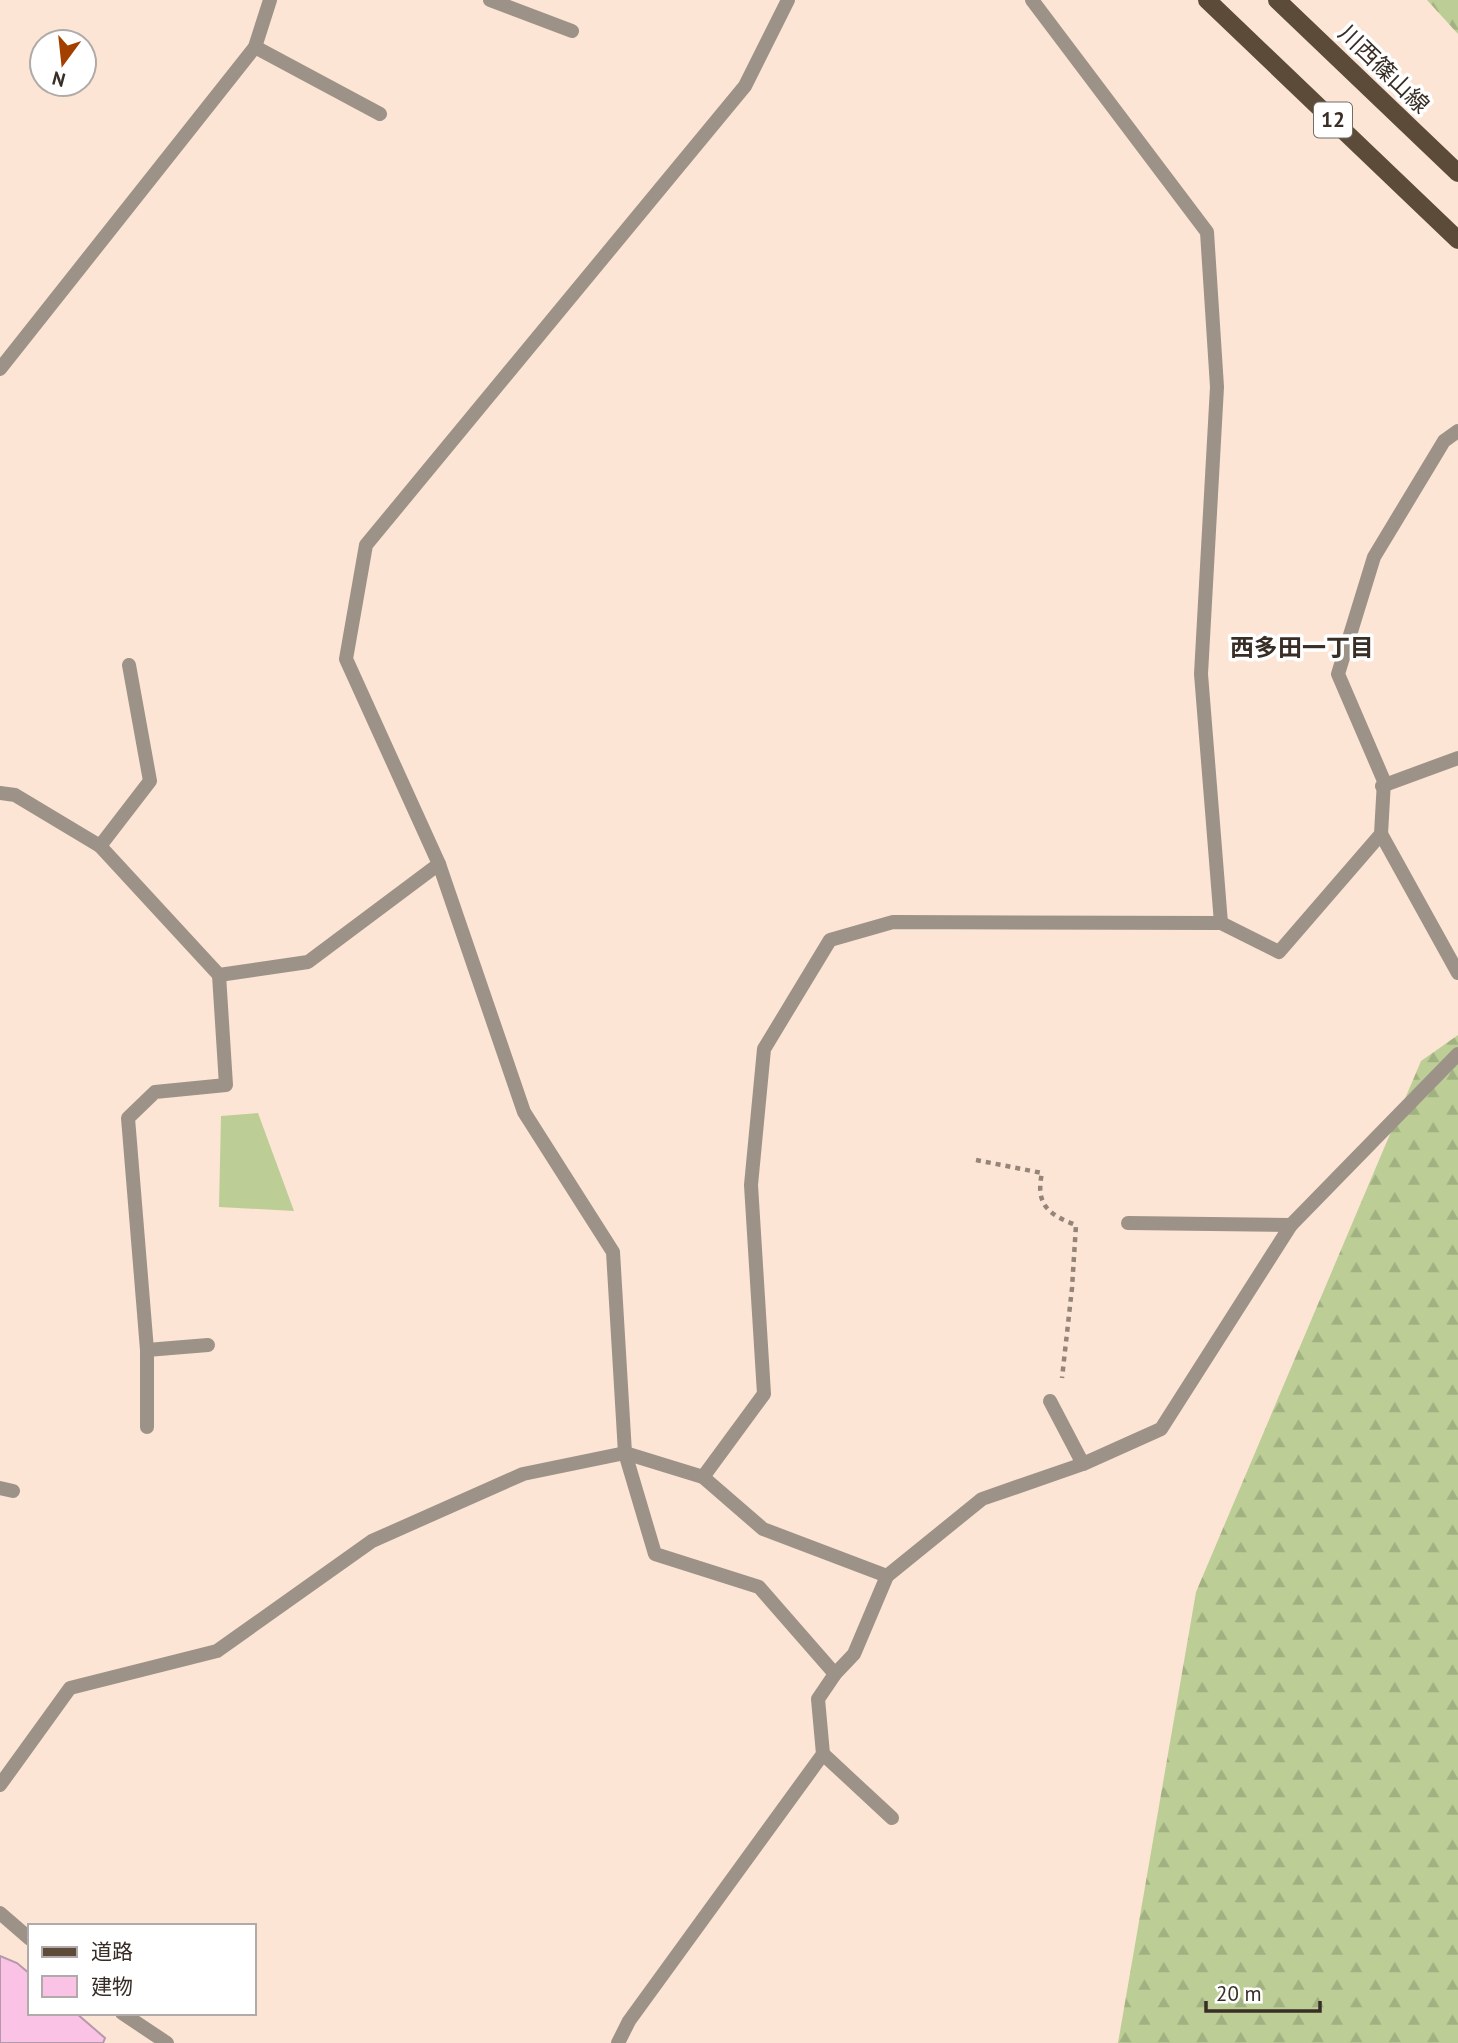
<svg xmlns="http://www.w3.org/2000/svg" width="1458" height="2043" font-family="'PT Sans','Noto Sans JP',sans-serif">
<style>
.forest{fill:url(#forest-firs)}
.park{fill:#bcce96}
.building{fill:#fac2e5;stroke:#b598aa;stroke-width:2}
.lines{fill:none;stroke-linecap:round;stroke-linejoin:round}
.path{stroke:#958579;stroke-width:4.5;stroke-dasharray:5 5;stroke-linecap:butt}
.minor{stroke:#9d9288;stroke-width:14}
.tertiary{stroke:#9d9288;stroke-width:14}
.primary{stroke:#5d4b3a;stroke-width:18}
.labels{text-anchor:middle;stroke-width:7;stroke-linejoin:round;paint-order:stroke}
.shield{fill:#fff;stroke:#746d67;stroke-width:2}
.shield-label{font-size:21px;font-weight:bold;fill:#392e26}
.street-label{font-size:23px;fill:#392e26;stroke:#fff}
.neighbourhood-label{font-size:24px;font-weight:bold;fill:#392e26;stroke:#fff}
</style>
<defs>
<pattern id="forest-firs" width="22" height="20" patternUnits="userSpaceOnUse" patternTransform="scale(1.75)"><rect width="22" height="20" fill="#bcce96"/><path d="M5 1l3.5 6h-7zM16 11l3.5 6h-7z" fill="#a2b181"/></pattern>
</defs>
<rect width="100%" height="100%" fill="#fce5d5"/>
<g class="forest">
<path d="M 1427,0 L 1458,0 L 1458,34 Z"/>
<path d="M 1458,1035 L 1458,2043 L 1118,2043 L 1196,1592 L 1421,1061 Z"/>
</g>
<path class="park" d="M 258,1113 L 294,1211 L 219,1207 L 221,1116 Z"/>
<path class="building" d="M 0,1956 L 17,1963 L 30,1974 L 30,2013 L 76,2013 L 105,2038 L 103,2043 L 0,2043 Z"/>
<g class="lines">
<path class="path" d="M 976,1160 L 1042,1173 C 1035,1205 1049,1215 1076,1225 L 1072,1288 L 1062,1378"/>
<g class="minor">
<path d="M 490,0 L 572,31"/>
<path d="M 1032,0 L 1207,232 L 1217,387 L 1201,674 L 1221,923"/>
<path d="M 255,47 L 380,114"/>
<path d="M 1382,786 L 1458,758"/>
<path d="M 0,793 L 15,795 L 100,846 L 150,781 L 129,665"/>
<path d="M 1381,834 L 1458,973"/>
<path d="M 100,846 L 219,975 L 308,962 L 439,864 L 346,659 L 366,545 L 745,86 L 788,0"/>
<path d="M 439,864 L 524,1112 L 613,1252 L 625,1453 L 655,1554 L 759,1587 L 835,1674"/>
<path d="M 1128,1223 L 1291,1225"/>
<path d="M 147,1350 L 208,1345"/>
<path d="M 1050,1401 L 1083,1464"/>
<path d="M 147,1427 L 147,1350 L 128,1118 L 155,1092 L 226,1085 L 219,975"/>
<path d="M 703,1477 L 763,1529 L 887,1576"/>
<path d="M 0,1488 L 13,1491"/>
<path d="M 823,1754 L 892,1818"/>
<path d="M 0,1785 L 70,1688 L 217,1651 L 372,1541 L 523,1474 L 625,1453 L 703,1477 L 764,1394 L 751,1185 L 764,1049 L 830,940 L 893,922 L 1221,923 L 1279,952 L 1381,834 L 1384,781 L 1338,674 L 1374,557 L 1444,441 L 1458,431"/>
<path d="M 618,2043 L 629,2021 L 823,1754 L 818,1699 L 835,1674 L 854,1654 L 887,1576 L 982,1499 L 1083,1464 L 1161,1429 L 1291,1225 L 1458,1054"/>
</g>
<g class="tertiary">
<path d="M 0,369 L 255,47 L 270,0"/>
<path d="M 0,1913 L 30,1939"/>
<path d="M 122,2013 L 167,2043"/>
</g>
<g class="primary">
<path d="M 1207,0 L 1458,240"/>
<path d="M 1277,0 L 1458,173"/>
</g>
</g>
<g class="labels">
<rect class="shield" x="1314" y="102.5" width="38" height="35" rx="5"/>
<g class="shield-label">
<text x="1333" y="127">12</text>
</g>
<g class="street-label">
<text transform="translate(1384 69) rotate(44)" y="8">川西篠山線</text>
</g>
<g class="neighbourhood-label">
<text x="1302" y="656">西多田一丁目</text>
</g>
</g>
<rect x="28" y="1924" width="228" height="91" fill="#ffffff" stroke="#b0aba8" stroke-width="2"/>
<rect x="42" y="1947" width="35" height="10" fill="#5d4b3a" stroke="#b0aba8" stroke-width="2"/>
<text x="91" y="1959" font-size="21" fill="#392e26">道路</text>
<rect x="42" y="1976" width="35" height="21" fill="#fac2e5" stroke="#b0aba8" stroke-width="2"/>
<text x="91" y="1994" font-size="21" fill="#392e26">建物</text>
<g transform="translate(63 63) rotate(195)"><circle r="33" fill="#ffffff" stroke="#b0aba8" stroke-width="2"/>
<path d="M0-5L12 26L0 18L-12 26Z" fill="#a34000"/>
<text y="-10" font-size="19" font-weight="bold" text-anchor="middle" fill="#392e26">N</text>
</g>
<path d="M1206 2001v10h114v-10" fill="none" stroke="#392e26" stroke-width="3.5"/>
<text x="1216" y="2001" font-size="21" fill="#392e26" stroke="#ffffff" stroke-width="5" paint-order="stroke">20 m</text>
</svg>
